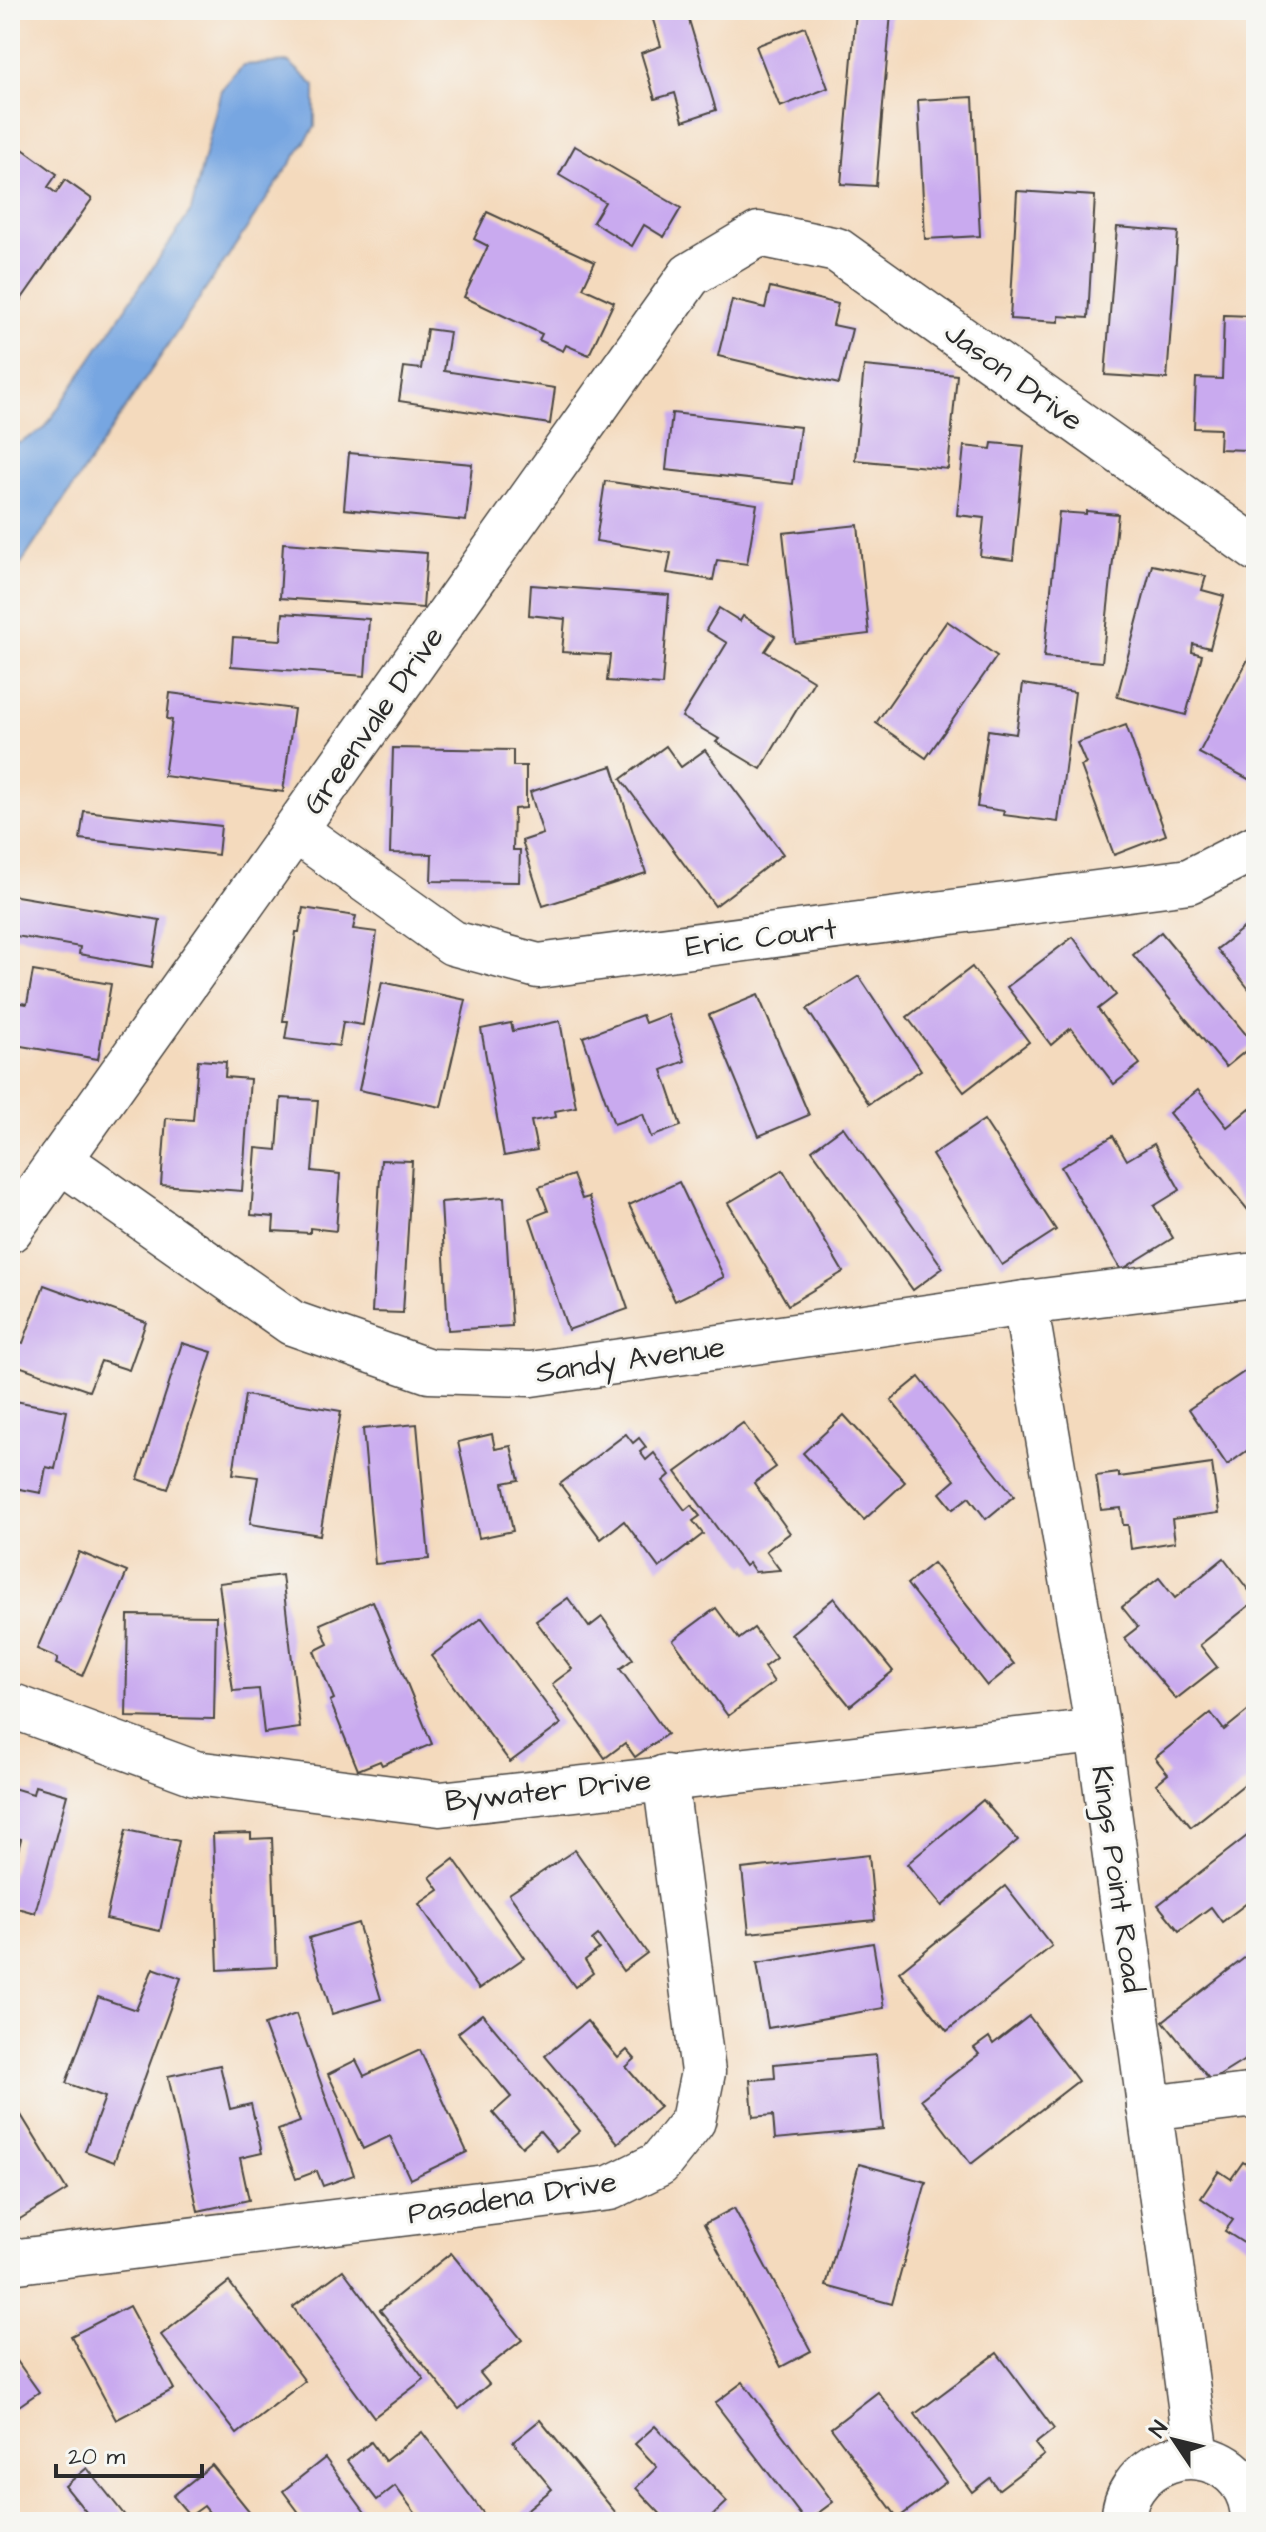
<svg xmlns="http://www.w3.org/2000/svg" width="1266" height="2532" font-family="'Architects Daughter',sans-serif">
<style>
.water{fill:#77a6e1;stroke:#516886;stroke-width:2}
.building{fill:#c9aaef}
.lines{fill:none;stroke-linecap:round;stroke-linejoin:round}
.street-casing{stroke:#494541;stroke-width:47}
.street{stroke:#fff;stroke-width:44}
.labels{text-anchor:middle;stroke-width:6;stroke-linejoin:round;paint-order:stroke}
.street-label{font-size:30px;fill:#2b2b2b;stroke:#f6f6f2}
</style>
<rect width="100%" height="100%" fill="#f6f6f2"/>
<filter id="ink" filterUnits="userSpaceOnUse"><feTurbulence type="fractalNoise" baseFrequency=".0125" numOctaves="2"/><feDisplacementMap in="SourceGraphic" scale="16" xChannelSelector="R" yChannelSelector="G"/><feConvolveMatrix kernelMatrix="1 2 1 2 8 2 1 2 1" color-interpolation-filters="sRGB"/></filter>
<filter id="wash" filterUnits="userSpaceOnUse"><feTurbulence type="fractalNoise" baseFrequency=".006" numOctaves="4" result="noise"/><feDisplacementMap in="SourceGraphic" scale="32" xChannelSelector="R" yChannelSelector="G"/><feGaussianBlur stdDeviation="1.8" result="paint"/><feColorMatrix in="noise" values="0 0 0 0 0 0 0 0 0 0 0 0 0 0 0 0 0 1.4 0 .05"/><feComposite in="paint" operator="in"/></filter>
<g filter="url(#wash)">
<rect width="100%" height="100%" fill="#f4dabd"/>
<path class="water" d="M 289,62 L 315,86 L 315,127 L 10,580 L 10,442 L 19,443 L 44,429 L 191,211 L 221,90 L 243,65 Z"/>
<g id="blocks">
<g class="building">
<path d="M 650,10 L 686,10 L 716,110 L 683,121 L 675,93 L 655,99 L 641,53 L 661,46 Z"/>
<path d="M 856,11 L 891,13 L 876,186 L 841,184 Z"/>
<path d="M 805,27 L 828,88 L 780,107 L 756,46 Z"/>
<path d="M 973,97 L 980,236 L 925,239 L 918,100 Z"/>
<path d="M 575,146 L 681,208 L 664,237 L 644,225 L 632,246 L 593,222 L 605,202 L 559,175 Z"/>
<path d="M 20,147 L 57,174 L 48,187 L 56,193 L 65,180 L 92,199 L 18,304 L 10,300 L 10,161 Z"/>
<path d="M 1017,191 L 1095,196 L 1088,318 L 1059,316 L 1059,322 L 1010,319 Z"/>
<path d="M 487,212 L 595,262 L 583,288 L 614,302 L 589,355 L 566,345 L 563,351 L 539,340 L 542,334 L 464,297 L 488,246 L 474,239 Z"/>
<path d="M 1117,227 L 1178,232 L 1167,379 L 1105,375 Z"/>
<path d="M 770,287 L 838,304 L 833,325 L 852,329 L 839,384 L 718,356 L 732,300 L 765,308 Z"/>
<path d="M 1224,315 L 1252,316 L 1247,450 L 1219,449 L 1220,429 L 1194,428 L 1196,378 L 1222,379 Z"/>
<path d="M 427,329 L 450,332 L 444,371 L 555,388 L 550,424 L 399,401 L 404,367 L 421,369 Z"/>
<path d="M 864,366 L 957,375 L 948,469 L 855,460 Z"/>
<path d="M 672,413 L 800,427 L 793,484 L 666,470 Z"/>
<path d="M 992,443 L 1024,446 L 1013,560 L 980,556 L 984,518 L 957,515 L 964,446 L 991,449 Z"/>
<path d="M 349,453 L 472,464 L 466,521 L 344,509 Z"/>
<path d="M 605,481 L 757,504 L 747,564 L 717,560 L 713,580 L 667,573 L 671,553 L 596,541 Z"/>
<path d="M 1086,511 L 1118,514 L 1102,662 L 1044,657 L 1059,512 L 1086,514 Z"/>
<path d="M 858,525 L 869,634 L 795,643 L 783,533 Z"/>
<path d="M 283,543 L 427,553 L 423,608 L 280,598 Z"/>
<path d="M 1152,565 L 1206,576 L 1202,590 L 1224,596 L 1210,648 L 1193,644 L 1192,652 L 1202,655 L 1186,715 L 1117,697 Z"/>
<path d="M 531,585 L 669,595 L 662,685 L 607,681 L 610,655 L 562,652 L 565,619 L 529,615 Z"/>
<path d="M 719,608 L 740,621 L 743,616 L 775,636 L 765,651 L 814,681 L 761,769 L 716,742 L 719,739 L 682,717 L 727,643 L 706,630 Z"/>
<path d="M 283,613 L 369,619 L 365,676 L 231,666 L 233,637 L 281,640 Z"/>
<path d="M 947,621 L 997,656 L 926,758 L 876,723 Z"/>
<path d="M 1256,644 L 1256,783 L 1199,753 Z"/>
<path d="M 1023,684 L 1075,692 L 1058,822 L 1003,815 L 1004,811 L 977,807 L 988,730 L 1016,734 Z"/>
<path d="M 170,693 L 294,709 L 283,792 L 164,776 L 172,720 L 167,719 Z"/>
<path d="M 1126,725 L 1166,835 L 1114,855 L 1081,766 L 1086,764 L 1077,743 Z"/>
<path d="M 666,746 L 681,767 L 705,750 L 783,854 L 715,906 L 621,779 Z"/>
<path d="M 393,748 L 513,750 L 513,766 L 526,766 L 526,808 L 514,809 L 513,850 L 520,850 L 519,882 L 431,881 L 432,854 L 390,853 Z"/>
<path d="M 612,766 L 646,873 L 543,906 L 522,841 L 543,834 L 530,792 Z"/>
<path d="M 84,811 L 221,826 L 218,855 L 80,839 Z"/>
<path d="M 11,895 L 160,920 L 152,967 L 79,954 L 80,947 L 10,935 Z"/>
<path d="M 303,908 L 356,916 L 353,929 L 377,932 L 363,1025 L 343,1022 L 339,1046 L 285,1039 L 288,1021 L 283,1021 L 296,932 L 299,932 Z"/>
<path d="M 1256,918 L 1256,998 L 1217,949 Z"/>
<path d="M 1161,932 L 1254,1044 L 1226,1067 L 1133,955 Z"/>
<path d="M 1073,937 L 1116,995 L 1098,1009 L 1140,1064 L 1114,1084 L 1071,1028 L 1051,1045 L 1007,987 Z"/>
<path d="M 972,967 L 1029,1042 L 964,1092 L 907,1017 Z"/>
<path d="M 33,971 L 111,984 L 98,1059 L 15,1045 L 18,1031 L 10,1030 L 10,1001 L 27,1004 Z"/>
<path d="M 859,976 L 921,1070 L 869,1104 L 807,1009 Z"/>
<path d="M 382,982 L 466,1000 L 441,1107 L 359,1090 Z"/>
<path d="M 758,995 L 809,1115 L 759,1136 L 709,1015 Z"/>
<path d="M 668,1014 L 685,1061 L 662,1070 L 681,1126 L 651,1137 L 643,1114 L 614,1124 L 583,1037 L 642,1015 L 645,1023 Z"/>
<path d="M 560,1021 L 576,1107 L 555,1111 L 556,1117 L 531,1121 L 537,1150 L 504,1156 L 481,1029 L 511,1023 L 513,1031 Z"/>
<path d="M 198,1060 L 226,1062 L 225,1077 L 250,1079 L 242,1191 L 161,1185 L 166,1118 L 193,1120 Z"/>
<path d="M 1198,1090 L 1227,1127 L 1250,1108 L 1256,1116 L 1256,1220 L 1169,1113 Z"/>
<path d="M 281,1098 L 318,1100 L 312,1171 L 340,1174 L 336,1231 L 310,1228 L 310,1233 L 273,1231 L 274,1217 L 251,1215 L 256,1148 L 277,1150 Z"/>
<path d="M 984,1120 L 1056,1230 L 1002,1265 L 932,1155 Z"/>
<path d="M 843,1127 L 943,1268 L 913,1290 L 812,1150 Z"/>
<path d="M 1113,1136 L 1127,1160 L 1154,1144 L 1180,1190 L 1154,1206 L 1173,1238 L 1121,1270 L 1061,1167 Z"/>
<path d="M 381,1160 L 412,1161 L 403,1313 L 372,1312 Z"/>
<path d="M 783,1170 L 843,1272 L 788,1305 L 728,1203 Z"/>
<path d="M 573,1175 L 582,1199 L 589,1197 L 628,1309 L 568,1330 L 530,1218 L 548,1211 L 539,1187 Z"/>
<path d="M 679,1182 L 724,1277 L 675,1301 L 629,1205 Z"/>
<path d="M 504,1197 L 512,1326 L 448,1330 L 441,1202 Z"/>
<path d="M 44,1285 L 146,1322 L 129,1370 L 101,1361 L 89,1391 L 10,1363 L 17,1341 L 23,1343 Z"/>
<path d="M 182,1343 L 212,1352 L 168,1489 L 138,1479 Z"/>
<path d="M 1256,1364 L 1256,1462 L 1248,1450 L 1227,1465 L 1189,1409 Z"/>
<path d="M 919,1377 L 1014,1496 L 986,1519 L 969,1497 L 953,1509 L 940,1493 L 955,1480 L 891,1400 Z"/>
<path d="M 245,1395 L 341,1411 L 320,1535 L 250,1524 L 258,1477 L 233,1474 Z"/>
<path d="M 10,1400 L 67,1411 L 55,1469 L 46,1467 L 41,1493 L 10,1487 Z"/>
<path d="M 844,1415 L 905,1482 L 864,1520 L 803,1453 Z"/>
<path d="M 743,1423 L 776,1467 L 754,1483 L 790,1533 L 766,1551 L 780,1570 L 755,1572 L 749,1563 L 745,1566 L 676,1472 Z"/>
<path d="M 417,1424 L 429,1559 L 375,1564 L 363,1429 Z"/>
<path d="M 492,1434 L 495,1449 L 511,1446 L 519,1480 L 503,1483 L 513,1531 L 479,1538 L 458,1442 Z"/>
<path d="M 626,1434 L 633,1443 L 639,1438 L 646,1447 L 640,1452 L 646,1460 L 654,1453 L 670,1475 L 663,1481 L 685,1510 L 691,1505 L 700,1516 L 693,1521 L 703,1534 L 659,1568 L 624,1521 L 601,1539 L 560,1484 Z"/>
<path d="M 1212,1464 L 1219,1513 L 1172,1519 L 1175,1542 L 1131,1549 L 1128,1525 L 1123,1525 L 1121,1508 L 1101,1510 L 1096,1476 L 1119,1473 L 1119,1477 Z"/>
<path d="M 79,1552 L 127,1572 L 82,1676 L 56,1664 L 58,1658 L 37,1649 Z"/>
<path d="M 1224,1558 L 1256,1600 L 1200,1645 L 1217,1667 L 1176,1699 L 1124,1638 L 1138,1627 L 1122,1607 L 1159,1578 L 1175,1598 Z"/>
<path d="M 933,1563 L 1014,1664 L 987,1686 L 907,1584 Z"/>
<path d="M 282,1575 L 300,1728 L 264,1733 L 259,1689 L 233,1691 L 219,1583 Z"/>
<path d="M 568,1598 L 589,1627 L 602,1617 L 633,1659 L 620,1669 L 667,1734 L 635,1757 L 625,1743 L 605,1758 L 552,1684 L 572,1669 L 536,1621 Z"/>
<path d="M 834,1598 L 893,1671 L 850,1706 L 791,1634 Z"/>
<path d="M 373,1601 L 432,1744 L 382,1765 L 380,1761 L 358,1770 L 330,1701 L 334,1699 L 314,1651 L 328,1644 L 320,1624 Z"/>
<path d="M 716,1608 L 739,1639 L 754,1628 L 776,1658 L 764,1667 L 774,1682 L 728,1716 L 673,1640 Z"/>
<path d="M 128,1615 L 216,1616 L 214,1719 L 126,1717 Z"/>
<path d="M 482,1618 L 561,1724 L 510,1762 L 431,1656 Z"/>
<path d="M 1256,1704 L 1256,1743 L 1253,1745 L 1256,1749 L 1256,1775 L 1191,1827 L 1156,1784 L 1168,1774 L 1155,1758 L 1211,1713 L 1224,1730 Z"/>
<path d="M 35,1786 L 67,1795 L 35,1913 L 10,1906 L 10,1881 L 21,1839 L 10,1836 L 10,1801 L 13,1788 L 33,1794 Z"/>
<path d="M 983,1800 L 1018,1840 L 942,1906 L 907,1864 Z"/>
<path d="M 1256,1829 L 1256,1896 L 1222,1922 L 1211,1907 L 1179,1931 L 1158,1905 Z"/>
<path d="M 126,1830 L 179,1841 L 160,1931 L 106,1919 Z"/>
<path d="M 251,1833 L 251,1839 L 272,1838 L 277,1967 L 218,1970 L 213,1834 Z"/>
<path d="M 575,1850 L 647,1953 L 623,1971 L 598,1935 L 592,1940 L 599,1949 L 585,1960 L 593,1973 L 575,1987 L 509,1894 Z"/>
<path d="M 869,1855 L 875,1920 L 749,1933 L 742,1869 Z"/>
<path d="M 454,1859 L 524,1958 L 479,1989 L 419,1904 L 439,1890 L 430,1877 Z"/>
<path d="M 1005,1886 L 1052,1946 L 947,2031 L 899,1972 Z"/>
<path d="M 358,1923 L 381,1999 L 332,2014 L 309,1938 Z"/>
<path d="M 873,1943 L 884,2008 L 768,2028 L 757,1963 Z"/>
<path d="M 1256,1949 L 1256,2053 L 1211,2081 L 1163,2021 Z"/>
<path d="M 153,1968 L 181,1978 L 114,2162 L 85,2151 L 105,2097 L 66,2083 L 98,1997 L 136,2010 Z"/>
<path d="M 296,2014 L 354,2175 L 323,2186 L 317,2171 L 296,2179 L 278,2130 L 300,2122 L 264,2025 Z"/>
<path d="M 482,2014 L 580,2131 L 557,2151 L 540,2131 L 522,2147 L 493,2113 L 511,2097 L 458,2033 Z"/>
<path d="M 1029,2016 L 1078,2081 L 971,2164 L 921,2099 L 979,2054 L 974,2048 L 989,2037 L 993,2044 Z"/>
<path d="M 587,2021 L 618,2058 L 627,2050 L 635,2059 L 626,2067 L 660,2107 L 618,2143 L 545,2056 Z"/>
<path d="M 420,2050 L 467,2152 L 410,2179 L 390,2136 L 363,2149 L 328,2074 L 356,2060 L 364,2076 Z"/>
<path d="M 876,2055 L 883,2129 L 775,2139 L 773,2115 L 753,2117 L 750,2080 L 775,2078 L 774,2064 Z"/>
<path d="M 220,2065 L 230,2109 L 251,2104 L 262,2153 L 240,2158 L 249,2200 L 198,2211 L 168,2076 Z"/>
<path d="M 10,2097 L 67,2190 L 10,2225 Z"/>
<path d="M 1243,2162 L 1256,2171 L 1256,2237 L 1250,2247 L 1225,2231 L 1233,2220 L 1201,2198 L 1219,2171 L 1231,2179 Z"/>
<path d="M 859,2164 L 926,2182 L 892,2304 L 826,2286 Z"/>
<path d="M 734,2208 L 811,2351 L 781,2367 L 704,2224 Z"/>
<path d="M 451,2253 L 522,2340 L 480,2373 L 489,2384 L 459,2409 L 380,2310 Z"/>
<path d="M 343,2270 L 424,2379 L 374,2417 L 293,2307 Z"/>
<path d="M 229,2282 L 305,2381 L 237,2434 L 161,2335 Z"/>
<path d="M 129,2306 L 174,2389 L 116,2420 L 71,2336 Z"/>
<path d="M 10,2351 L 39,2392 L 16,2408 L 10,2400 Z"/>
<path d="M 997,2353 L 1054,2429 L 1035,2444 L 1044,2455 L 998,2490 L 990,2478 L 972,2492 L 915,2414 Z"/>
<path d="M 743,2382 L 833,2502 L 806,2522 L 715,2403 Z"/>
<path d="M 878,2392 L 946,2482 L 898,2518 L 831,2428 Z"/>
<path d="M 540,2420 L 621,2519 L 617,2522 L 522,2522 L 518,2517 L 552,2489 L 513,2442 Z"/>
<path d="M 655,2426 L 727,2502 L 706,2522 L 668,2522 L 636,2488 L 657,2467 L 635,2444 Z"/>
<path d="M 422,2432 L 490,2522 L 422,2522 L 395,2486 L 377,2500 L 347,2461 L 371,2442 L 385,2461 Z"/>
<path d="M 325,2458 L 372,2522 L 306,2522 L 283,2491 Z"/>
<path d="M 212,2465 L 258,2522 L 217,2522 L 204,2506 L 190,2516 L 173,2496 Z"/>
<path d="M 87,2468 L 130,2522 L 94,2522 L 65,2486 Z"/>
</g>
</g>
</g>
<g filter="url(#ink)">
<use href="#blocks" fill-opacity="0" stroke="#494541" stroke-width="2"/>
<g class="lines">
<g class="street-casing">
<g id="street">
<path d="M 295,830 L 453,943 L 538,966 L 1189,881 L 1256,847"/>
<path d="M 60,1160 L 292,1323 L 429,1371 L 531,1374 L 1025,1303 L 1256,1275"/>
<path d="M 10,1230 L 690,275 L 759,234 L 837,250 L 1256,549"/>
<path d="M 1025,1303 L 1098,1731 L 1197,2456"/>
<path d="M 10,1705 L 195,1773 L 440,1804 L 1098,1731"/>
<path d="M 1149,2108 L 1256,2095"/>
<path d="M 10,2262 L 610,2188 L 659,2164 L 693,2121 L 703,2072 L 665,1777"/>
<path d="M 1124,2522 C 1123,2510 1127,2497 1134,2487 C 1171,2434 1254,2455 1253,2522"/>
</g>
</g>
<use href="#street" class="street"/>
</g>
</g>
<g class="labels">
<g class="street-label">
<text transform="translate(1014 376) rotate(36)" y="10">Jason Drive</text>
<text transform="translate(373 720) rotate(-55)" y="10">Greenvale Drive</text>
<text transform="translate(761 937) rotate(-7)" y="10">Eric Court</text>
<text transform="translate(630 1359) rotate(-8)" y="10">Sandy Avenue</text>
<text transform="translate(548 1790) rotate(-6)" y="10">Bywater Drive</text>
<text transform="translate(1118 1879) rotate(82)" y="10">Kings Point Road</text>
<text transform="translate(512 2197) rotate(-9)" y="10">Pasadena Drive</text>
</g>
</g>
<rect width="1266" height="2532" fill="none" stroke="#f6f6f2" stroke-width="40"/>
<g transform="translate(1174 2440) rotate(305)" stroke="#f6f6f2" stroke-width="6" paint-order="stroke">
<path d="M0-6L14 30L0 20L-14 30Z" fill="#2b2b2b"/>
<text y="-12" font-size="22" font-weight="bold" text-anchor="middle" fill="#2b2b2b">N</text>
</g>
<path d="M56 2464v12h146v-12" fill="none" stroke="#2b2b2b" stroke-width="4"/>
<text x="68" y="2464" font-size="24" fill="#2b2b2b" stroke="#f6f6f2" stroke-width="6" paint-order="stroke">20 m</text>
</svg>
